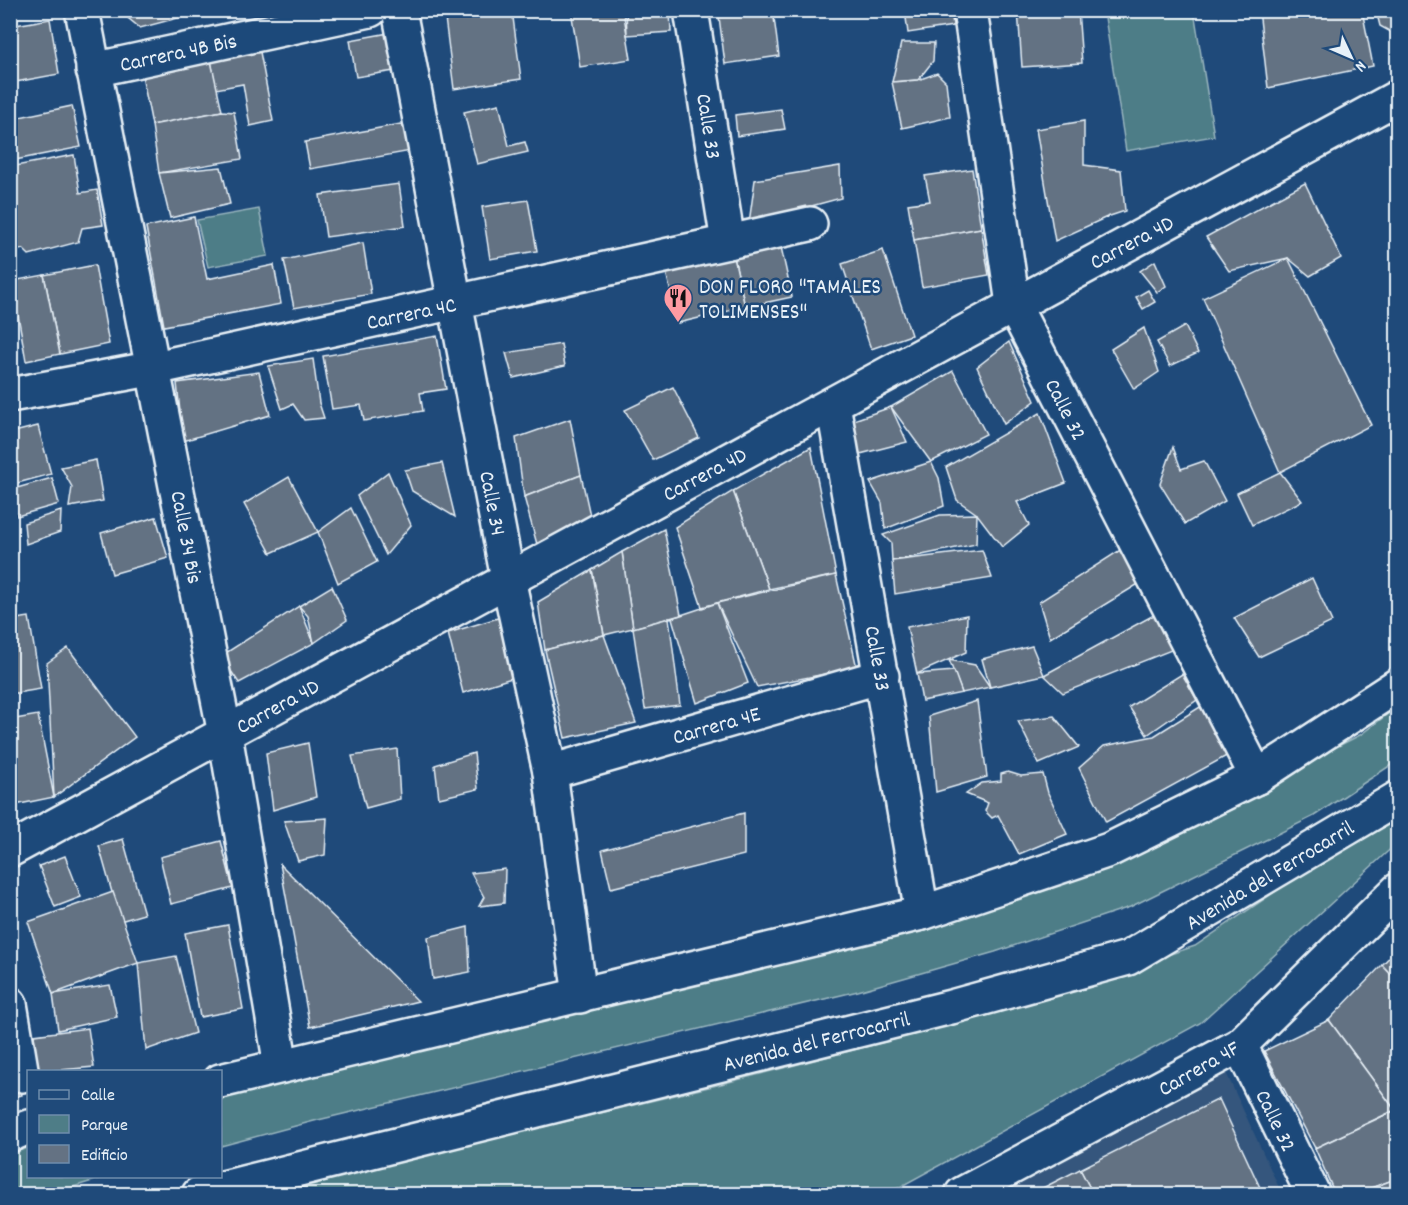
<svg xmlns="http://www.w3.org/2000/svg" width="1408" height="1205" font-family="Dekko,sans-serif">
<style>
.built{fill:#34567d}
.green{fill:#4e7d87;stroke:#9bb7c0;stroke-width:1.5}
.building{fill:#647283;stroke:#e8f1f8;stroke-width:1.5}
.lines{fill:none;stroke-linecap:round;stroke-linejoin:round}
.minor-casing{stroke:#e8f1f8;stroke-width:38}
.major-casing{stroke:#e8f1f8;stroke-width:38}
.minor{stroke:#1f4a7a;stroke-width:33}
.major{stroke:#1f4a7a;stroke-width:33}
.labels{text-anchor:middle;stroke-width:5;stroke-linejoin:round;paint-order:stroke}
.street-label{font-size:22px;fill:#e8f1f8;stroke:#1f4a7a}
.poi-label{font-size:22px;fill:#e8f1f8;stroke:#1f4a7a;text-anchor:start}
</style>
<rect width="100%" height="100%" fill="#1f4a7a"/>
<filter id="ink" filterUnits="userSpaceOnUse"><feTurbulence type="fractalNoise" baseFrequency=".0167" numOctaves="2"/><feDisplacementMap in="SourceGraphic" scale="12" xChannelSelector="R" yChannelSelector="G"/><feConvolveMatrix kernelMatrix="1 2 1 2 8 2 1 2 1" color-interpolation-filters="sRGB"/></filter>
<g filter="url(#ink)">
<path class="built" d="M 1223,1066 L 1282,1194 L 984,1194 Z"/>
<g class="green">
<path d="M 1104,11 L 1194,11 L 1214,136 L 1126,151 Z"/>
<path d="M 259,209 L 268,256 L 208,267 L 197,220 Z"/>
<path d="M 1397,707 L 1397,761 L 1314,816 L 1130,907 L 995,952 L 858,991 L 314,1121 L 221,1146 L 221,1098 L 618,1004 L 930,925 L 1095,870 L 1360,735 Z"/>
<path d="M 1397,809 L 1397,843 L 1200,1023 L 887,1194 L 264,1194 L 717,1085 L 955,1024 L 1195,946 Z"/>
<path d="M 28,1148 L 28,1176 L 105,1177 L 51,1194 L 11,1194 L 11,1153 Z"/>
</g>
<g class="building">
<path d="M 126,10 L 193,10 L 193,14 L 140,28 L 128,18 Z"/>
<path d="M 193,10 L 215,10 L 193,14 Z"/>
<path d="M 499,10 L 512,10 L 521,79 L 454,89 L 445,18 Z"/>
<path d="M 571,10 L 623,10 L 631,59 L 580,67 Z"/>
<path d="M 626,10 L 670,10 L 671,32 L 627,35 Z"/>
<path d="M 731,10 L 765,10 L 732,16 Z"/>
<path d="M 763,10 L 773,10 L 779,56 L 725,64 L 719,17 Z"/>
<path d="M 905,10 L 951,10 L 953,26 L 908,33 Z"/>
<path d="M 1018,10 L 1078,10 L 1082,63 L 1022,67 Z"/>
<path d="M 1259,10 L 1362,10 L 1373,66 L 1268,88 Z"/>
<path d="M 1376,10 L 1398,10 L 1398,36 L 1380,26 Z"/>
<path d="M 50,19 L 59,74 L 10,83 L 10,26 Z"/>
<path d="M 389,33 L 394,71 L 356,77 L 350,40 Z"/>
<path d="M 901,43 L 934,43 L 933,61 L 918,80 L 892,82 Z"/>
<path d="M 260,52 L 273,121 L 250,126 L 243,84 L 216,89 L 211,61 Z"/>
<path d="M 211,61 L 222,111 L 152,125 L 142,75 Z"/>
<path d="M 937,73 L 946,82 L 950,117 L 902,128 L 892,82 L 918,80 Z"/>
<path d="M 499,104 L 509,146 L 525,142 L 528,152 L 477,164 L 464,112 Z"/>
<path d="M 72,106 L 81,147 L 10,161 L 10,119 Z"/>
<path d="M 781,109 L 785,129 L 737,136 L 735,115 Z"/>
<path d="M 222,111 L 234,112 L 242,159 L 159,173 L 152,125 Z"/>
<path d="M 1084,121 L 1084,165 L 1121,170 L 1125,211 L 1107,217 L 1055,241 L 1036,129 Z"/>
<path d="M 412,122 L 417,150 L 310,169 L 305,142 Z"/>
<path d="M 74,155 L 80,193 L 97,190 L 103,225 L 82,228 L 78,242 L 29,255 L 23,249 L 10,252 L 10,167 Z"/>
<path d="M 840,166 L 841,198 L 749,223 L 755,180 Z"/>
<path d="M 221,167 L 230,204 L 170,218 L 159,173 Z"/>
<path d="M 972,169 L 981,228 L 914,240 L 908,204 L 930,201 L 925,176 Z"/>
<path d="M 1305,183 L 1341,258 L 1310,276 L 1288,258 L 1229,271 L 1206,237 Z"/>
<path d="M 399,184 L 405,226 L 326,237 L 320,195 Z"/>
<path d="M 528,200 L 537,251 L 490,259 L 482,207 Z"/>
<path d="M 194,217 L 207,279 L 274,265 L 281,304 L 164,326 L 146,227 Z"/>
<path d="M 981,228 L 989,275 L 922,287 L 914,240 Z"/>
<path d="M 363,243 L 371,294 L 294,308 L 284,260 Z"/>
<path d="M 781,247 L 792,297 L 745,307 L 734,257 Z"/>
<path d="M 883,250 L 911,335 L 871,349 L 842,264 Z"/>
<path d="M 734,257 L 745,307 L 678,323 L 666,272 Z"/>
<path d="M 1288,258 L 1371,425 L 1280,472 L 1203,298 Z"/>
<path d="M 1155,261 L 1166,286 L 1157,292 L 1140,271 Z"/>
<path d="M 95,265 L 109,344 L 60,354 L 44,275 Z"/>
<path d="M 44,275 L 60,354 L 26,361 L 12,281 Z"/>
<path d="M 1148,290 L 1155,302 L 1143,309 L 1136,297 Z"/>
<path d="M 1185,326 L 1198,353 L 1170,366 L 1157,342 Z"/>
<path d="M 1144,328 L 1159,372 L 1134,389 L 1111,349 Z"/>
<path d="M 437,336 L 446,389 L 420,393 L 423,411 L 364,421 L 361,405 L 332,409 L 323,356 Z"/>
<path d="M 1009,342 L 1035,401 L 1004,424 L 977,367 Z"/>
<path d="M 561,344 L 565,366 L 513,378 L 506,353 Z"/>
<path d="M 313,359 L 319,403 L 324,418 L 304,420 L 293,404 L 282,409 L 268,366 Z"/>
<path d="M 953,371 L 986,434 L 931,462 L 891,407 Z"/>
<path d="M 259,372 L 270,415 L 183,441 L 177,383 Z"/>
<path d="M 673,387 L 699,438 L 653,460 L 625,410 Z"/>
<path d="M 891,407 L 907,442 L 860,454 L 851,421 Z"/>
<path d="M 1040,413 L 1066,483 L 1017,502 L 1029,525 L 1002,547 L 977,514 L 957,500 L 946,467 Z"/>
<path d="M 570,419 L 581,475 L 524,497 L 516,438 Z"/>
<path d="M 38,426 L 51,474 L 10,485 L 10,433 Z"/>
<path d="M 811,447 L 836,575 L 769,589 L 733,491 Z"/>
<path d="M 1173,447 L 1181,469 L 1204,461 L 1225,501 L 1185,524 L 1160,484 Z"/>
<path d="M 96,460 L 103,501 L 69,507 L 72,487 L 61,467 Z"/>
<path d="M 931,462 L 939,478 L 944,506 L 885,529 L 882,503 L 870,482 Z"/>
<path d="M 442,463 L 455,517 L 412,491 L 405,470 Z"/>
<path d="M 388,472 L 411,525 L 386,555 L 357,496 Z"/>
<path d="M 1280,472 L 1302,501 L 1252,525 L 1237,493 Z"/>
<path d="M 581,475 L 591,520 L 538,548 L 524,497 Z"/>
<path d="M 289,477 L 318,532 L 271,553 L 244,504 Z"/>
<path d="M 52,478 L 59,504 L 17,516 L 10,490 Z"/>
<path d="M 733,491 L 769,589 L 702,607 L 675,527 Z"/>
<path d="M 351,508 L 377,562 L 338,583 L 318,532 Z"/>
<path d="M 61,511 L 60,532 L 26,544 L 24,523 Z"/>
<path d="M 977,514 L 976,544 L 892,561 L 891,543 L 883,535 L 940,515 Z"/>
<path d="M 156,517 L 168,558 L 112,574 L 101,533 Z"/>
<path d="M 664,529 L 681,615 L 633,628 L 622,552 Z"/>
<path d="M 1125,547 L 1145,580 L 1050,638 L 1039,602 Z"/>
<path d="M 982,550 L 992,578 L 895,594 L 892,561 Z"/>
<path d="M 622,552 L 633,628 L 604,635 L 592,570 Z"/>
<path d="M 592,570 L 604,635 L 545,650 L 538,602 Z"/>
<path d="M 836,575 L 857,668 L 757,687 L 717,603 Z"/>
<path d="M 1312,578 L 1332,622 L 1259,657 L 1234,618 Z"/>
<path d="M 332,586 L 347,620 L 314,643 L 308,616 L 299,606 Z"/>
<path d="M 717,603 L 748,683 L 697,703 L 672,618 Z"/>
<path d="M 299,606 L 314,643 L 239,683 L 221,656 Z"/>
<path d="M 1163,610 L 1184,645 L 1063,693 L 1044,675 Z"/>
<path d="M 967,615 L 966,652 L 917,674 L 907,627 Z"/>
<path d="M 29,617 L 41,689 L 10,694 L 10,620 Z"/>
<path d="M 501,617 L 515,677 L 463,693 L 448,633 Z"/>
<path d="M 669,618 L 680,705 L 645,709 L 633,628 Z"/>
<path d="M 604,635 L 636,723 L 565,738 L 545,650 Z"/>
<path d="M 1032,646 L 1044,675 L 990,687 L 982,659 Z"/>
<path d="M 68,648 L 135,737 L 54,797 L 47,663 Z"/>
<path d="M 949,660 L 975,665 L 990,687 L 962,693 Z"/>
<path d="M 954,671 L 962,693 L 922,701 L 917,674 Z"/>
<path d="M 1182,674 L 1197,700 L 1147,735 L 1129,707 Z"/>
<path d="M 977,701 L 987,777 L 936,792 L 929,716 Z"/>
<path d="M 1200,707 L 1232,753 L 1106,822 L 1079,768 L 1104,746 L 1154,736 Z"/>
<path d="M 38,715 L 54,797 L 10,806 L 10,720 Z"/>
<path d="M 1054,716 L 1079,747 L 1039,764 L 1018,721 Z"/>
<path d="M 308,743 L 316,797 L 273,810 L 266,753 Z"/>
<path d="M 397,749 L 400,799 L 366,808 L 352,756 Z"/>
<path d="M 474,753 L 478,789 L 439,798 L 435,765 Z"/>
<path d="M 1008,772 L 1021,776 L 1043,774 L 1048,793 L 1067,834 L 1019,854 L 998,815 L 992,818 L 985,811 L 988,803 L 966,794 L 982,783 L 1001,781 L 1001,774 Z"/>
<path d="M 744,813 L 744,855 L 611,888 L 602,850 Z"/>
<path d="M 327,818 L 325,855 L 298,861 L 284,821 Z"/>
<path d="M 123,839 L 144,914 L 120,921 L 99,846 Z"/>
<path d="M 221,841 L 233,888 L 171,904 L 160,857 Z"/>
<path d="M 65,856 L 81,897 L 55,907 L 39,866 Z"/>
<path d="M 280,864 L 418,1001 L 310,1027 Z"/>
<path d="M 505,869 L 504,903 L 479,906 L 484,897 L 471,873 Z"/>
<path d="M 113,892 L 138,963 L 53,994 L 28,922 Z"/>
<path d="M 228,925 L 243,1009 L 200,1017 L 185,933 Z"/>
<path d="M 468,927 L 470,972 L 433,979 L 428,937 Z"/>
<path d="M 1398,948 L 1398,982 L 1382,965 Z"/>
<path d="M 176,956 L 195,1033 L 146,1050 L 138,963 Z"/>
<path d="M 1382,965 L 1398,982 L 1398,1109 L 1395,1110 L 1329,1020 Z"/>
<path d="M 110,985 L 117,1017 L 58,1030 L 53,994 Z"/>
<path d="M 1329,1020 L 1395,1110 L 1315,1148 L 1264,1051 Z"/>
<path d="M 88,1028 L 94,1067 L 38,1072 L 34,1035 Z"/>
<path d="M 10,1048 L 22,1095 L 10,1098 Z"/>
<path d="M 1219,1099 L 1263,1194 L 1093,1194 L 1080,1169 Z"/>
<path d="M 1398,1109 L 1398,1178 L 1355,1194 L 1335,1194 L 1315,1148 Z"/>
<path d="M 1080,1169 L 1093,1194 L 1031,1194 Z"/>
<path d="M 1398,1178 L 1398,1194 L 1355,1194 Z"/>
</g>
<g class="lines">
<g class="minor-casing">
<g id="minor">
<path d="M 82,10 L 225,734 L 281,1066"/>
<path d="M 399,10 L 508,579 L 550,772 L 580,996"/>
<path d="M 691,10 L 728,242"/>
<path d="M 970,10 L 1013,304 L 1257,777"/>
<path d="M 93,70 L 370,10"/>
<path d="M 10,395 L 155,368 L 810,224"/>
<path d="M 833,404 L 922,913"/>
<path d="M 550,772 L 882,676"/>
<path d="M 10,850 L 1398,97"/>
<path d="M 10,1004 L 22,1075"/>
<path d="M 1240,1045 L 1313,1194"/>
<path d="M 962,1194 L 1240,1045 L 1398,890"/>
</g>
</g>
<g class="major-casing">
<g id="major">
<path d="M 220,1081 L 922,913 L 1109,850 L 1257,777 L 1398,685"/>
<path d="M 10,1135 L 28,1127"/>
<path d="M 199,1194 L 951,1007 L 1128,958 L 1398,798"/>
</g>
</g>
<use href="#minor" class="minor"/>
<use href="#major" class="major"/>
</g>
</g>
<defs>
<g id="restaurant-pin" transform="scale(1.5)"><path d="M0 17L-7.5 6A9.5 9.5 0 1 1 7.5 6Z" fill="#ff9aa2" stroke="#1f4a7a"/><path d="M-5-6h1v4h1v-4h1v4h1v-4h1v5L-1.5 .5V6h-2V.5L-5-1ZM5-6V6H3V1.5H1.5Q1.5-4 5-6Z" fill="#111"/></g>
</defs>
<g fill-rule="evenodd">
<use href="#restaurant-pin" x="678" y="298"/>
</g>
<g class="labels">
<g class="street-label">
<text transform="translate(178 51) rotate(-12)" y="8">Carrera 4B Bis</text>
<text transform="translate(710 126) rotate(81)" y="8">Calle 33</text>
<text transform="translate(1131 241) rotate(-28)" y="8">Carrera 4D</text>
<text transform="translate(411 312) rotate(-12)" y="8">Carrera 4C</text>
<text transform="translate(1067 409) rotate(63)" y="8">Calle 32</text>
<text transform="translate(704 473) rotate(-28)" y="8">Carrera 4D</text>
<text transform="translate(494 503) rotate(79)" y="8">Calle 34</text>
<text transform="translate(188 537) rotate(79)" y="8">Calle 34 Bis</text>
<text transform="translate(879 658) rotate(80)" y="8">Calle 33</text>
<text transform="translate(277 705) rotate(-29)" y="8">Carrera 4D</text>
<text transform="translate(716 724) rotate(-16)" y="8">Carrera 4E</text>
<text transform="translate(1269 874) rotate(-31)" y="8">Avenida del Ferrocarril</text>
<text transform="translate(816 1040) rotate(-14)" y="8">Avenida del Ferrocarril</text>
<text transform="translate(1198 1067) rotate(-30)" y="8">Carrera 4F</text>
<text transform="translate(1277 1120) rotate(64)" y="8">Calle 32</text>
</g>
<g class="poi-label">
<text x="699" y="293">DON FLORO "TAMALES<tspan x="699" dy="25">TOLIMENSES"</tspan></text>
</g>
</g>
<rect width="1408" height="1205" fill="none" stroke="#1f4a7a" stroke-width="36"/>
<rect x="18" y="18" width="1372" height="1169" fill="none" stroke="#e8f1f8" stroke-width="2" filter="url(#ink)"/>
<rect x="27" y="1070" width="195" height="108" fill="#1f4a7a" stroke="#6f8dac" stroke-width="1.5"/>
<rect x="39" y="1090" width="30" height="9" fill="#1f4a7a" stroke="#6f8dac" stroke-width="1.5"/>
<text x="81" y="1100" font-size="18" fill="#e8f1f8">Calle</text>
<rect x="39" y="1115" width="30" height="18" fill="#4e7d87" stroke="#6f8dac" stroke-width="1.5"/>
<text x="81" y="1130" font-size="18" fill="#e8f1f8">Parque</text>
<rect x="39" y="1145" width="30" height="18" fill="#647283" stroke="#6f8dac" stroke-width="1.5"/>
<text x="81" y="1160" font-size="18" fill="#e8f1f8">Edificio</text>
<g transform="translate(1351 57) rotate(134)" stroke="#1f4a7a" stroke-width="4.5" paint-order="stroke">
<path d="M0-4.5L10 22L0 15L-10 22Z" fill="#e8f1f8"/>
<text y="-9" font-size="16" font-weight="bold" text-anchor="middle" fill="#e8f1f8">N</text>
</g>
</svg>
